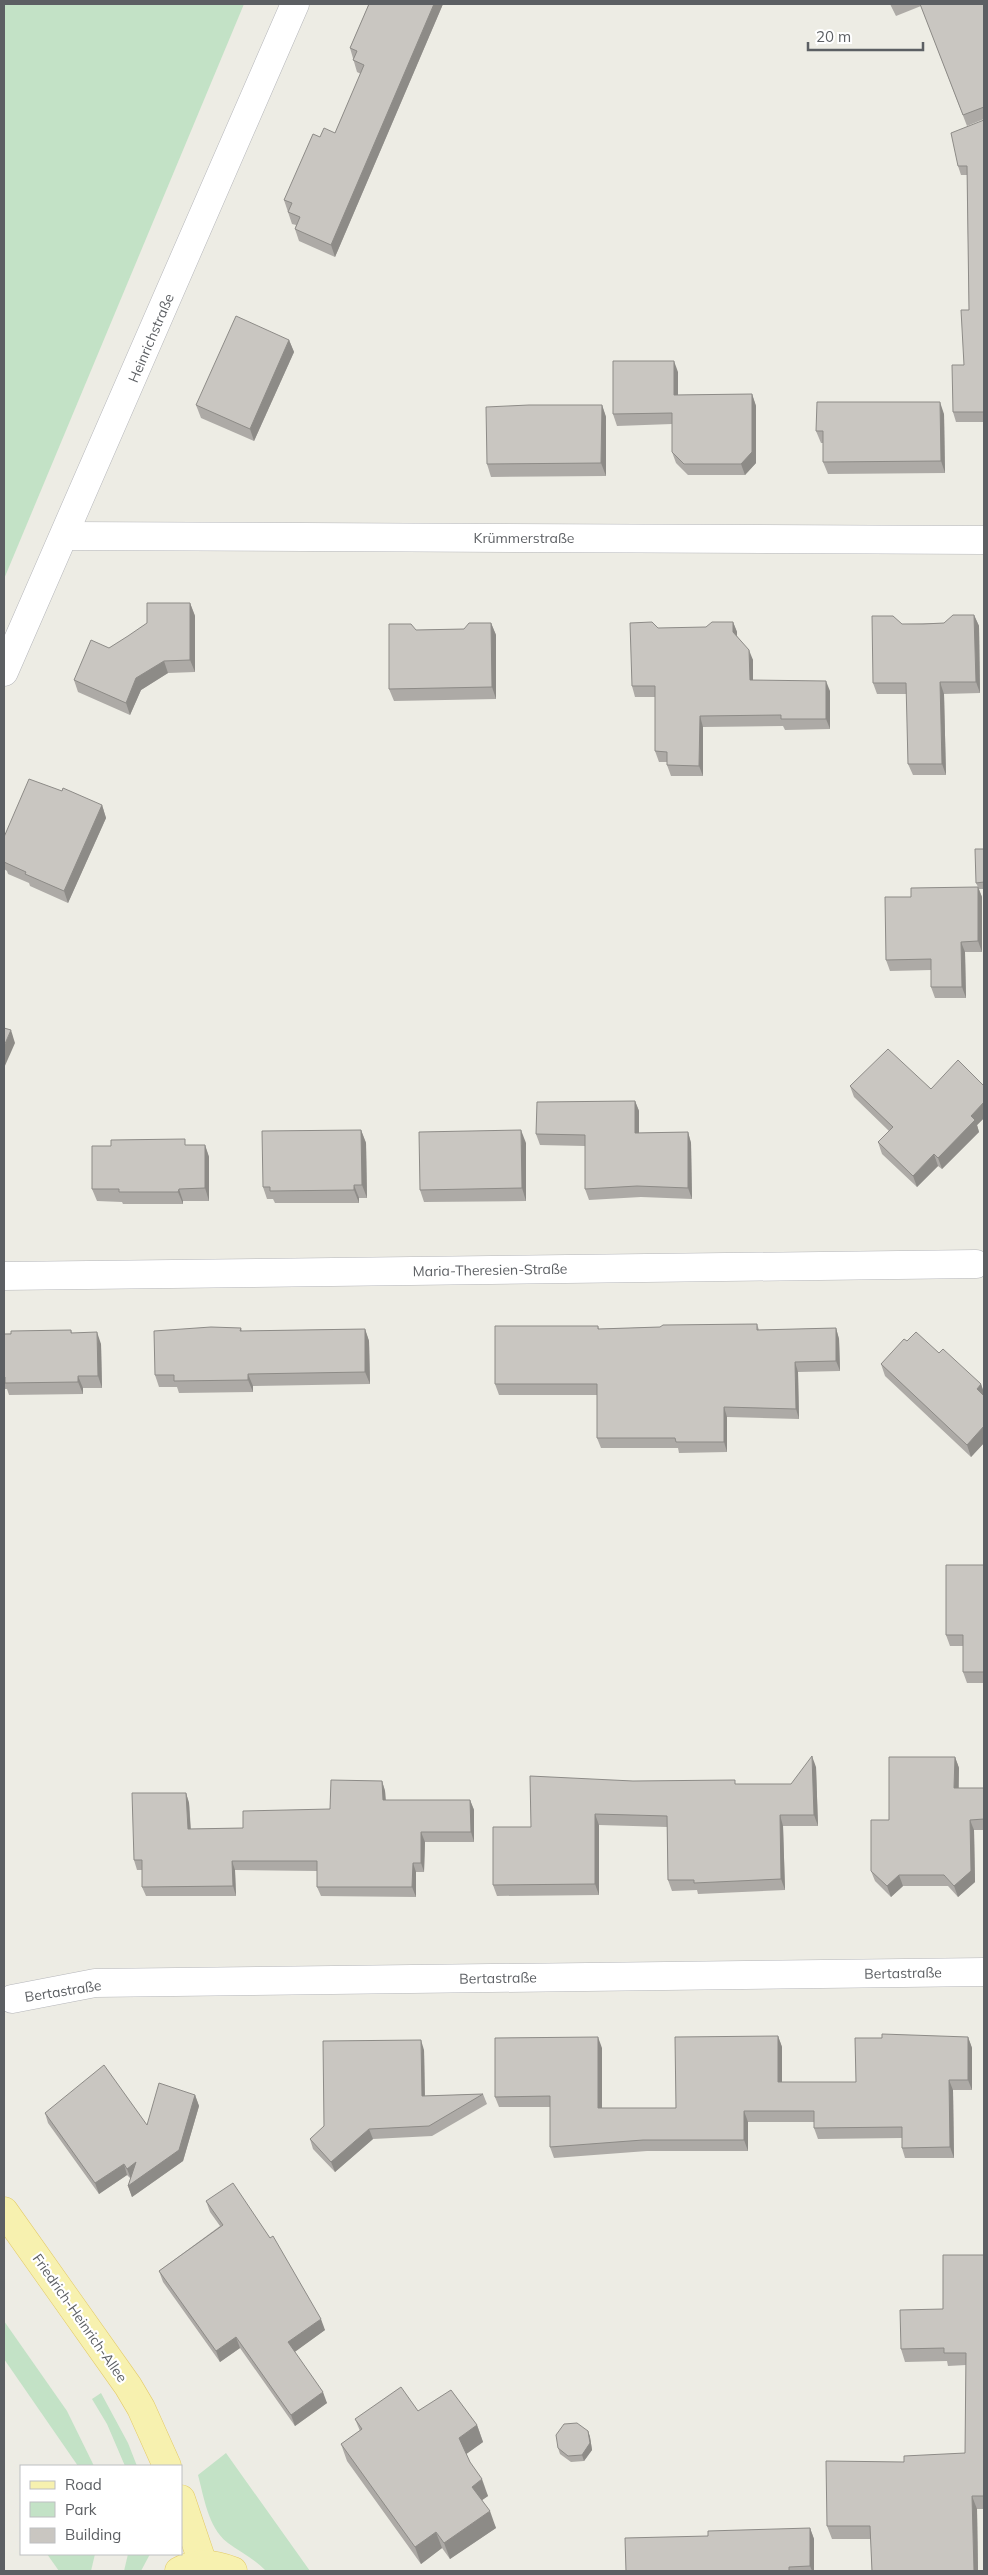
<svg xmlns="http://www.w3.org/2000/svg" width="988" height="2575" font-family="Mulish,sans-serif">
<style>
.green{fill:#c3e2c6}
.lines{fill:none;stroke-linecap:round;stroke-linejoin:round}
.minor-casing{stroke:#b5b6ba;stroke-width:29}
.major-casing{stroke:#e4cb67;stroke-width:29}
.minor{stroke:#fff;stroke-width:28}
.major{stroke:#f7f1af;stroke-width:28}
.wall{fill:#adaaa6}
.shaded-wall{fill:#8d8b87}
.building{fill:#c9c6c1;stroke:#8d8b87}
.labels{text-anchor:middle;stroke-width:4.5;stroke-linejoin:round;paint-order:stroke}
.street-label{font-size:14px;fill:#5c5f63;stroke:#fff}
</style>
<rect width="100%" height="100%" fill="#edece4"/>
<g class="green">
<path d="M 4,4 L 244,4 L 4,579 Z"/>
<path d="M 4,2321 L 67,2411 L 94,2466 L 78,2466 L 4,2359 Z"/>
<path d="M 101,2393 L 128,2443 L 137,2466 L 125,2466 L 107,2424 L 92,2399 Z"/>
<path d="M 226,2453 L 310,2571 L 266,2571 C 255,2559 240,2552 228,2543 C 208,2528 204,2497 198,2475 Z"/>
<path d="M 47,2554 L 95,2554 L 91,2571 L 59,2571 Z"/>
<path d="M 128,2554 L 150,2554 L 141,2571 L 124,2571 Z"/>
</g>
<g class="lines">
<g class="minor-casing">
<g id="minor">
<path d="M 65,536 L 984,540"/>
<path d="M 4,672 L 295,4"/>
<path d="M 4,1276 L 976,1264"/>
<path d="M 12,1999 L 95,1983 L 984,1972"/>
</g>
</g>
<g class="major-casing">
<g id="major">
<path d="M 4,2211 L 128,2386 L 141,2408 L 167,2466"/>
<path d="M 181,2499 L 203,2564"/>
<path d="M 179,2571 C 196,2561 216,2564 233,2571"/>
</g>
</g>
<use href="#minor" class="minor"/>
<use href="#major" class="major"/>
</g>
<g class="wall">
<path d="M 369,4 L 443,4 L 335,257 L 299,241 L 295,229 L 296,225 L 292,224 L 284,200 L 320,137 L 335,133 L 361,74 L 357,72 L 350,48 Z"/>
<path d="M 890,4 L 984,4 L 984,119 L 967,126 L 921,6 L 896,16 Z"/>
<path d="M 984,120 L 984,422 L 956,422 L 953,412 L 964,365 L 969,310 L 967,175 L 961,175 L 958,166 Z"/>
<path d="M 289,340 L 294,352 L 254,441 L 201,418 L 196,405 Z"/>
<path d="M 678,372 L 678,395 L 752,394 L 756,406 L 756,463 L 745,475 L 688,475 L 676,463 L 672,452 L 672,424 L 617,426 L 613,414 Z"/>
<path d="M 602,405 L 606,417 L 606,476 L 491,477 L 487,464 Z"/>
<path d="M 944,414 L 945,473 L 828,474 L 823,462 L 823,443 L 821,443 L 816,431 Z"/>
<path d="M 190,603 L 195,616 L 195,672 L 168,673 L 141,690 L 130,715 L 78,692 L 74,680 L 109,648 Z"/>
<path d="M 974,615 L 979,626 L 980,693 L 944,694 L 946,775 L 913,775 L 908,764 L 907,694 L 877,694 L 873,683 L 902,624 L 944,623 Z"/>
<path d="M 733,622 L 737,632 L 737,636 L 753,660 L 753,680 L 830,691 L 830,729 L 785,730 L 783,726 L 703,727 L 703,776 L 671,776 L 667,765 L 667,762 L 659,762 L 655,751 L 655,697 L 635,697 L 632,686 L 706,627 Z"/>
<path d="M 491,623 L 496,635 L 496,699 L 394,701 L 389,689 L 416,630 L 464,629 Z"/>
<path d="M 102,805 L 106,818 L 68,903 L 30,886 L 29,883 L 8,874 L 7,871 L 4,869 L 4,837 Z"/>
<path d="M 984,849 L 984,889 L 979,889 L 976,883 Z"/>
<path d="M 978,887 L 982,897 L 982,952 L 965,952 L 966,998 L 935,998 L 931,987 L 931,970 L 890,971 L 886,960 L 911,897 Z"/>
<path d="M 850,1086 L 931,1089 L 984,1086 L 984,1118 L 977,1125 L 979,1132 L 942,1169 L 938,1166 L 917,1187 L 882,1154 L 878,1142 L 889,1131 L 854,1097 Z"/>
<path d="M 635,1101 L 639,1111 L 639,1133 L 688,1132 L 691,1143 L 692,1199 L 641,1197 L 589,1200 L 585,1189 L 585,1146 L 540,1145 L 536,1134 Z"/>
<path d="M 361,1130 L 366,1143 L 367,1198 L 359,1198 L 359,1203 L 275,1203 L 273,1199 L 267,1199 L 263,1187 Z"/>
<path d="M 526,1143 L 526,1201 L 424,1202 L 420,1190 Z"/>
<path d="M 187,1145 L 205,1145 L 209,1157 L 209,1201 L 183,1201 L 183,1204 L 123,1204 L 122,1202 L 97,1201 L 92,1189 Z"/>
<path d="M 757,1324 L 759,1330 L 836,1328 L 839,1339 L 840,1371 L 798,1372 L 799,1419 L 727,1417 L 727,1452 L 679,1453 L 678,1448 L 601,1448 L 597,1438 L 597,1395 L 499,1395 L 495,1384 L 598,1326 L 599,1329 Z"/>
<path d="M 241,1328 L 242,1331 L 365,1329 L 369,1341 L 370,1384 L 253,1386 L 253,1392 L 179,1393 L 177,1387 L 159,1387 L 155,1375 Z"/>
<path d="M 71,1330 L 72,1333 L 101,1344 L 102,1388 L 83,1388 L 83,1394 L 9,1395 L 7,1389 L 4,1389 L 4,1334 Z"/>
<path d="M 907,1341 L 939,1353 L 981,1384 L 984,1393 L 984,1443 L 971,1457 L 885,1376 L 881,1364 Z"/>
<path d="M 984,1565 L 984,1683 L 967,1683 L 963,1672 L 963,1646 L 950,1646 L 946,1635 Z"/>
<path d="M 955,1757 L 959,1768 L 959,1788 L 984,1788 L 984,1830 L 974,1830 L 975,1882 L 958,1897 L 948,1886 L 903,1886 L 891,1897 L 875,1881 L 871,1871 L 889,1820 Z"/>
<path d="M 816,1767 L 818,1826 L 783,1826 L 785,1890 L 698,1894 L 697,1890 L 672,1891 L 668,1880 L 667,1827 L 599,1825 L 599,1895 L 497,1896 L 493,1885 L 531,1827 L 633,1781 L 737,1784 L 791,1784 Z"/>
<path d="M 382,1781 L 385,1791 L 386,1800 L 470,1800 L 474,1810 L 474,1842 L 425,1842 L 424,1872 L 416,1872 L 416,1897 L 321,1896 L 317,1887 L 317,1871 L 235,1870 L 236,1896 L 146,1896 L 142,1887 L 142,1870 L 137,1870 L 134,1860 L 186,1793 L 189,1803 L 191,1829 L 243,1828 L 330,1809 Z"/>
<path d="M 778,2036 L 782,2047 L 782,2082 L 856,2082 L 968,2037 L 972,2048 L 972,2090 L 953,2090 L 954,2158 L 905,2158 L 902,2148 L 902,2138 L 818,2139 L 814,2128 L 814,2122 L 748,2122 L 748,2151 L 647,2151 L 554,2158 L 550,2147 L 550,2107 L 499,2107 L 495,2097 L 602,2048 L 602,2108 L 676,2108 Z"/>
<path d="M 424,2050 L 425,2096 L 483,2094 L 487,2104 L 432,2136 L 373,2139 L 335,2172 L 313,2149 L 310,2139 Z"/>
<path d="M 195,2095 L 199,2106 L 183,2161 L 132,2197 L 128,2186 L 131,2179 L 127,2175 L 99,2194 L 48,2123 L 45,2113 L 147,2125 Z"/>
<path d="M 206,2201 L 325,2330 L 294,2352 L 327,2403 L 295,2426 L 240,2348 L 220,2362 L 163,2282 L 159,2271 L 220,2226 L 210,2212 Z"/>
<path d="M 984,2255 L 984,2509 L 977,2509 L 978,2571 L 872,2571 L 871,2539 L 832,2539 L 827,2526 L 904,2462 L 965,2453 L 966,2365 L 948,2366 L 947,2361 L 905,2362 L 901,2349 L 943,2309 Z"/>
<path d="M 418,2411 L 477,2425 L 483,2442 L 466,2454 L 470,2462 L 488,2496 L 482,2500 L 496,2528 L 450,2559 L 442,2548 L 421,2564 L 347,2461 L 341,2444 L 360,2431 L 355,2419 Z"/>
<path d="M 588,2431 L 590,2437 L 592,2450 L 584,2461 L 571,2462 L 560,2454 L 558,2448 Z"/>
<path d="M 810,2528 L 814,2539 L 814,2571 L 626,2571 L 708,2536 Z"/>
</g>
<g class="shaded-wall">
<path d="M 434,4 L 443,4 L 335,257 L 331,245 Z"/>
<path d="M 289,340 L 294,352 L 254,441 L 250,429 Z"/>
<path d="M 674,361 L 678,372 L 678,407 L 674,395 Z"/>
<path d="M 752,394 L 756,406 L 756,463 L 745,475 L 741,464 Z"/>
<path d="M 940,402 L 944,414 L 945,473 L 941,461 Z"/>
<path d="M 602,405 L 606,417 L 606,476 L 601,463 Z"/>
<path d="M 190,603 L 195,616 L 195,672 L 190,660 Z"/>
<path d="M 974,615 L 979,626 L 980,693 L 976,682 Z"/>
<path d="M 733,622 L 737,632 L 737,643 L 733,632 Z"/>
<path d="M 491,623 L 496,635 L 496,699 L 492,687 Z"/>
<path d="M 749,650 L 753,660 L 753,690 L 750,680 Z"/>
<path d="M 164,661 L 168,673 L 141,690 L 130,715 L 126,703 L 136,678 Z"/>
<path d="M 826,681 L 830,691 L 830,729 L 826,719 Z"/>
<path d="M 940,682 L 944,694 L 946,775 L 942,764 Z"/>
<path d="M 700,716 L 703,727 L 703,776 L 699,766 Z"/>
<path d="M 102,805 L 106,818 L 68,903 L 64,891 Z"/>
<path d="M 978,887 L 982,897 L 982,952 L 978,941 Z"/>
<path d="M 961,942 L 965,952 L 966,998 L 962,987 Z"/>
<path d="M 11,1030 L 15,1043 L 4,1068 L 4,1046 Z"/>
<path d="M 635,1101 L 639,1111 L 639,1143 L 635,1133 Z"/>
<path d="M 984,1102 L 984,1118 L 977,1125 L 979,1132 L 942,1169 L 938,1158 L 971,1116 Z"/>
<path d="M 361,1130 L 366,1143 L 367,1198 L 362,1185 Z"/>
<path d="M 521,1130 L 526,1143 L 526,1201 L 522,1188 Z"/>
<path d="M 688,1132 L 691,1143 L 692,1199 L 688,1188 Z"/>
<path d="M 205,1145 L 209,1157 L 209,1201 L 205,1188 Z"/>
<path d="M 934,1154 L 938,1166 L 917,1187 L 913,1176 Z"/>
<path d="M 354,1185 L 359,1198 L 359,1203 L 354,1190 Z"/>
<path d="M 179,1189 L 183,1201 L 183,1204 L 178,1192 Z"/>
<path d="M 836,1328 L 839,1339 L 840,1371 L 836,1361 Z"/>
<path d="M 365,1329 L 369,1341 L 370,1384 L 365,1372 Z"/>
<path d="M 97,1332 L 101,1344 L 102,1388 L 98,1376 Z"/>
<path d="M 795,1362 L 798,1372 L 799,1419 L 796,1409 Z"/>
<path d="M 248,1374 L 253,1386 L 253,1392 L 248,1380 Z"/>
<path d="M 78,1376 L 83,1388 L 83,1394 L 78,1382 Z"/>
<path d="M 981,1384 L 984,1393 L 984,1398 L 977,1389 Z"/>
<path d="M 724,1407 L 727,1417 L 727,1452 L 724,1442 Z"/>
<path d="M 984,1426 L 984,1443 L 971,1457 L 967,1445 Z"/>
<path d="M 812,1756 L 816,1767 L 818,1826 L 814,1815 Z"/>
<path d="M 955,1757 L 959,1768 L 958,1798 L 954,1788 Z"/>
<path d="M 382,1781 L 385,1791 L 386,1810 L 383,1800 Z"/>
<path d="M 186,1793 L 189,1803 L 191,1838 L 188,1829 Z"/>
<path d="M 470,1800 L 474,1810 L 474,1842 L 471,1832 Z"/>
<path d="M 595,1814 L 599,1825 L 599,1895 L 595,1884 Z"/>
<path d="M 780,1815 L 783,1826 L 785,1890 L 781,1879 Z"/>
<path d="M 970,1820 L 974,1830 L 975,1882 L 958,1897 L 954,1886 Z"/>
<path d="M 421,1832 L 425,1842 L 424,1872 L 421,1863 Z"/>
<path d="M 232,1861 L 235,1870 L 236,1896 L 233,1886 Z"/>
<path d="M 413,1863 L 416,1872 L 416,1897 L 412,1887 Z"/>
<path d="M 899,1875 L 903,1886 L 891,1897 L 887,1886 Z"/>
<path d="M 778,2036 L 782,2047 L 782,2093 L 778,2082 Z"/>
<path d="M 598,2037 L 602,2048 L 602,2119 L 598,2108 Z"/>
<path d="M 968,2037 L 972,2048 L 972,2090 L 968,2080 Z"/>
<path d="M 421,2040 L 424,2050 L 425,2106 L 422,2096 Z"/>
<path d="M 949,2080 L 953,2090 L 954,2158 L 950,2147 Z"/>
<path d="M 195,2095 L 199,2106 L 183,2161 L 132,2197 L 128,2186 Z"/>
<path d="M 744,2111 L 748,2122 L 748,2151 L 744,2140 Z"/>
<path d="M 369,2129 L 373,2139 L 335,2172 L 331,2162 Z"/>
<path d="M 136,2162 L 131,2179 L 127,2169 Z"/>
<path d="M 124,2164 L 127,2175 L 99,2194 L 95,2183 Z"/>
<path d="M 321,2319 L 325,2330 L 292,2354 L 288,2342 Z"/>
<path d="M 236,2337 L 240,2348 L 220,2362 L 216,2351 Z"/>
<path d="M 323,2392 L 327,2403 L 295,2426 L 291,2415 Z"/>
<path d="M 477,2425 L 483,2442 L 465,2455 L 459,2438 Z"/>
<path d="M 588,2431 L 590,2437 L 592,2450 L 584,2461 L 582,2455 Z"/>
<path d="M 482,2479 L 488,2496 L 478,2503 L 472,2487 Z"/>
<path d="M 972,2496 L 977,2509 L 978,2571 L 974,2571 Z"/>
<path d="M 490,2511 L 496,2528 L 450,2559 L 444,2543 Z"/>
<path d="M 810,2528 L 814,2539 L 814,2571 L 812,2571 L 810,2566 Z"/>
<path d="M 436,2532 L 442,2548 L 421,2564 L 415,2547 Z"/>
</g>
<g class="building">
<path d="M 369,4 L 434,4 L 331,245 L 295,229 L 300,217 L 288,212 L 292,203 L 284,200 L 313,134 L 320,137 L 324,128 L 335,133 L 364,65 L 353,60 L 357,51 L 350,48 Z"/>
<path d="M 920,4 L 984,4 L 984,107 L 963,115 Z"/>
<path d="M 984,120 L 984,412 L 953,412 L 952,365 L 964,365 L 961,310 L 969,310 L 967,166 L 958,166 L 951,133 Z"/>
<path d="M 236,316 L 289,340 L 250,429 L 196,405 Z"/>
<path d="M 613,361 L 674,361 L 674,395 L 752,394 L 752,452 L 741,464 L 684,464 L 672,452 L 672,413 L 613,414 Z"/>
<path d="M 817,402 L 940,402 L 941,461 L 823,462 L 823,431 L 816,431 Z"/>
<path d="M 529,405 L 602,405 L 601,463 L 487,464 L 486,407 Z"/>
<path d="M 147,603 L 190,603 L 190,660 L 164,661 L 136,678 L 126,703 L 74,680 L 91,640 L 109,648 L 128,636 L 147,623 Z"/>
<path d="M 953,615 L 974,615 L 976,682 L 940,682 L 942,764 L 908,764 L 906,683 L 873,683 L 872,616 L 893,616 L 902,624 L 923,624 L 944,623 Z"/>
<path d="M 652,622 L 658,628 L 706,627 L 712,622 L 733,622 L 733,632 L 749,650 L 750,680 L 826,681 L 826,719 L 781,719 L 781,715 L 700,716 L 699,766 L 667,765 L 667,752 L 655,751 L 655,686 L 632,686 L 630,623 Z"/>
<path d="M 469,623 L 491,623 L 492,687 L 389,689 L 389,624 L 411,624 L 416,630 L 464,629 Z"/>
<path d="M 29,779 L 62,791 L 63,788 L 102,805 L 64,891 L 25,874 L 26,872 L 4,862 L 4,837 Z"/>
<path d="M 975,849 L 984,849 L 984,882 L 976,883 Z"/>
<path d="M 978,887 L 978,941 L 961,942 L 962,987 L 931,987 L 931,959 L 886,960 L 885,897 L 911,897 L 911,888 Z"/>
<path d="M 4,1028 L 11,1030 L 4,1046 Z"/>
<path d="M 888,1049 L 931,1089 L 958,1060 L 984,1086 L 984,1102 L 971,1116 L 975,1120 L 938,1158 L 934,1154 L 913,1176 L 878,1142 L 893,1127 L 850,1086 Z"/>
<path d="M 635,1101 L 635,1133 L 688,1132 L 688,1188 L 637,1186 L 585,1189 L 585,1135 L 536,1134 L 537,1102 Z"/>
<path d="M 361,1130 L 362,1185 L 354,1185 L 354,1190 L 270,1191 L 270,1187 L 263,1187 L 262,1131 Z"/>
<path d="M 521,1130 L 522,1188 L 420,1190 L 419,1132 Z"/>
<path d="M 185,1139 L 185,1145 L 205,1145 L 205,1188 L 179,1189 L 178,1192 L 119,1192 L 119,1189 L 92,1189 L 92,1146 L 111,1146 L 111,1140 Z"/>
<path d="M 757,1324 L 757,1330 L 836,1328 L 836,1361 L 795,1362 L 796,1409 L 724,1407 L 724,1442 L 676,1442 L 675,1438 L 597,1438 L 597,1384 L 495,1384 L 495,1326 L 598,1326 L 598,1329 L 660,1327 L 663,1325 Z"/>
<path d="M 211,1327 L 241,1328 L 240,1331 L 365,1329 L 365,1372 L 248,1374 L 248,1380 L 174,1381 L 174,1375 L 155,1375 L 154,1331 Z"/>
<path d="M 71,1330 L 71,1333 L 97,1332 L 98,1376 L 78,1376 L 78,1382 L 5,1383 L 5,1377 L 4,1377 L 4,1334 L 11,1334 L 11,1331 Z"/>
<path d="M 916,1332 L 939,1353 L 943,1349 L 981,1384 L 977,1389 L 984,1396 L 984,1426 L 967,1445 L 881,1364 L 904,1339 L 907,1341 Z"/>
<path d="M 946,1565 L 984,1565 L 984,1672 L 963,1672 L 963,1635 L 946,1635 Z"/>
<path d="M 812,1756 L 814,1815 L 780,1815 L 781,1879 L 694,1883 L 694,1880 L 668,1880 L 667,1816 L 595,1814 L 595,1884 L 493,1885 L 493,1827 L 531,1827 L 530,1776 L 633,1781 L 735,1780 L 735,1784 L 791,1784 Z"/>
<path d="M 889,1757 L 955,1757 L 954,1788 L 984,1788 L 984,1819 L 970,1820 L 971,1871 L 954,1886 L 944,1875 L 899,1875 L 887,1886 L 871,1871 L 871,1820 L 889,1820 Z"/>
<path d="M 331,1780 L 382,1781 L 383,1800 L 470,1800 L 471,1832 L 421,1832 L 421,1863 L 413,1863 L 412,1887 L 317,1887 L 317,1861 L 232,1861 L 233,1886 L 142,1887 L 142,1860 L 134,1860 L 132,1793 L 186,1793 L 188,1829 L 243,1828 L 243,1811 L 330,1809 Z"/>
<path d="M 882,2034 L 968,2037 L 968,2080 L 949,2080 L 950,2147 L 902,2148 L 902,2127 L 814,2128 L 814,2111 L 744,2111 L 744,2140 L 643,2140 L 550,2147 L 550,2096 L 495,2097 L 495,2038 L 598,2037 L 598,2108 L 676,2108 L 675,2037 L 778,2036 L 778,2082 L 856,2082 L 855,2038 L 882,2038 Z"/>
<path d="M 421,2040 L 422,2096 L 483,2094 L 429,2126 L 369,2129 L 331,2162 L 310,2139 L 324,2126 L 323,2041 Z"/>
<path d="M 104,2065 L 147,2125 L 159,2083 L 195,2095 L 179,2150 L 128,2186 L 136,2162 L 127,2169 L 124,2164 L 95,2183 L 45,2113 Z"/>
<path d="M 233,2183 L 270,2238 L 273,2236 L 321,2319 L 288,2342 L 323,2392 L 291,2415 L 236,2337 L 216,2351 L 159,2271 L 223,2225 L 206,2201 Z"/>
<path d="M 943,2255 L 984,2255 L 984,2496 L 972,2496 L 974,2571 L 872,2571 L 870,2526 L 827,2526 L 826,2461 L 904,2462 L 904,2456 L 965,2453 L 966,2353 L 944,2353 L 944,2348 L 901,2349 L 900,2310 L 943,2309 Z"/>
<path d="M 401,2387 L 418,2411 L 451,2390 L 477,2425 L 459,2438 L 470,2462 L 482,2479 L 472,2487 L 490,2511 L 444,2543 L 436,2532 L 415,2547 L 341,2444 L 362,2429 L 355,2419 Z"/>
<path d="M 577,2423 L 588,2431 L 590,2443 L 582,2455 L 568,2456 L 558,2448 L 556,2435 L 564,2424 Z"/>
<path d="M 810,2528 L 810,2566 L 789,2567 L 789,2571 L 626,2571 L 625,2538 L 708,2536 L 708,2531 Z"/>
</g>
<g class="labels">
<g class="street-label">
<text transform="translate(151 338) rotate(-67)" y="5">Heinrichstraße</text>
<text x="524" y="543">Krümmerstraße</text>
<text transform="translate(490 1270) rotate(-1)" y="5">Maria-Theresien-Straße</text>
<text transform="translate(903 1973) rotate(-1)" y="5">Bertastraße</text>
<text transform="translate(498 1978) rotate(-1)" y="5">Bertastraße</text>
<text transform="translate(63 1991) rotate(-9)" y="5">Bertastraße</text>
<text transform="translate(80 2318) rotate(55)" y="5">Friedrich-Heinrich-Allee</text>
</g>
</g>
<rect width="988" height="2575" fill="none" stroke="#5c5f63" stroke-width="10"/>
<rect x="20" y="2465" width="162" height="90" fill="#ffffff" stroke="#bebfc1"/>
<rect x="30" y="2481" width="25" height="8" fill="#f7f1af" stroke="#bebfc1"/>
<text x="65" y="2490" font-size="15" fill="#5c5f63">Road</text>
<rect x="30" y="2502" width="25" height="15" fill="#c3e2c6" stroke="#bebfc1"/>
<text x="65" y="2515" font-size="15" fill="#5c5f63">Park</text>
<rect x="30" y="2528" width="25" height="15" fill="#c9c6c1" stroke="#bebfc1"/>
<text x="65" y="2540" font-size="15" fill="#5c5f63">Building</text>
<path d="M808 42v8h115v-8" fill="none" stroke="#5c5f63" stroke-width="2.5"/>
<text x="816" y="42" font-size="15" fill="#5c5f63" stroke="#ffffff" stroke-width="4" paint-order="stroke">20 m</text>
</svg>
